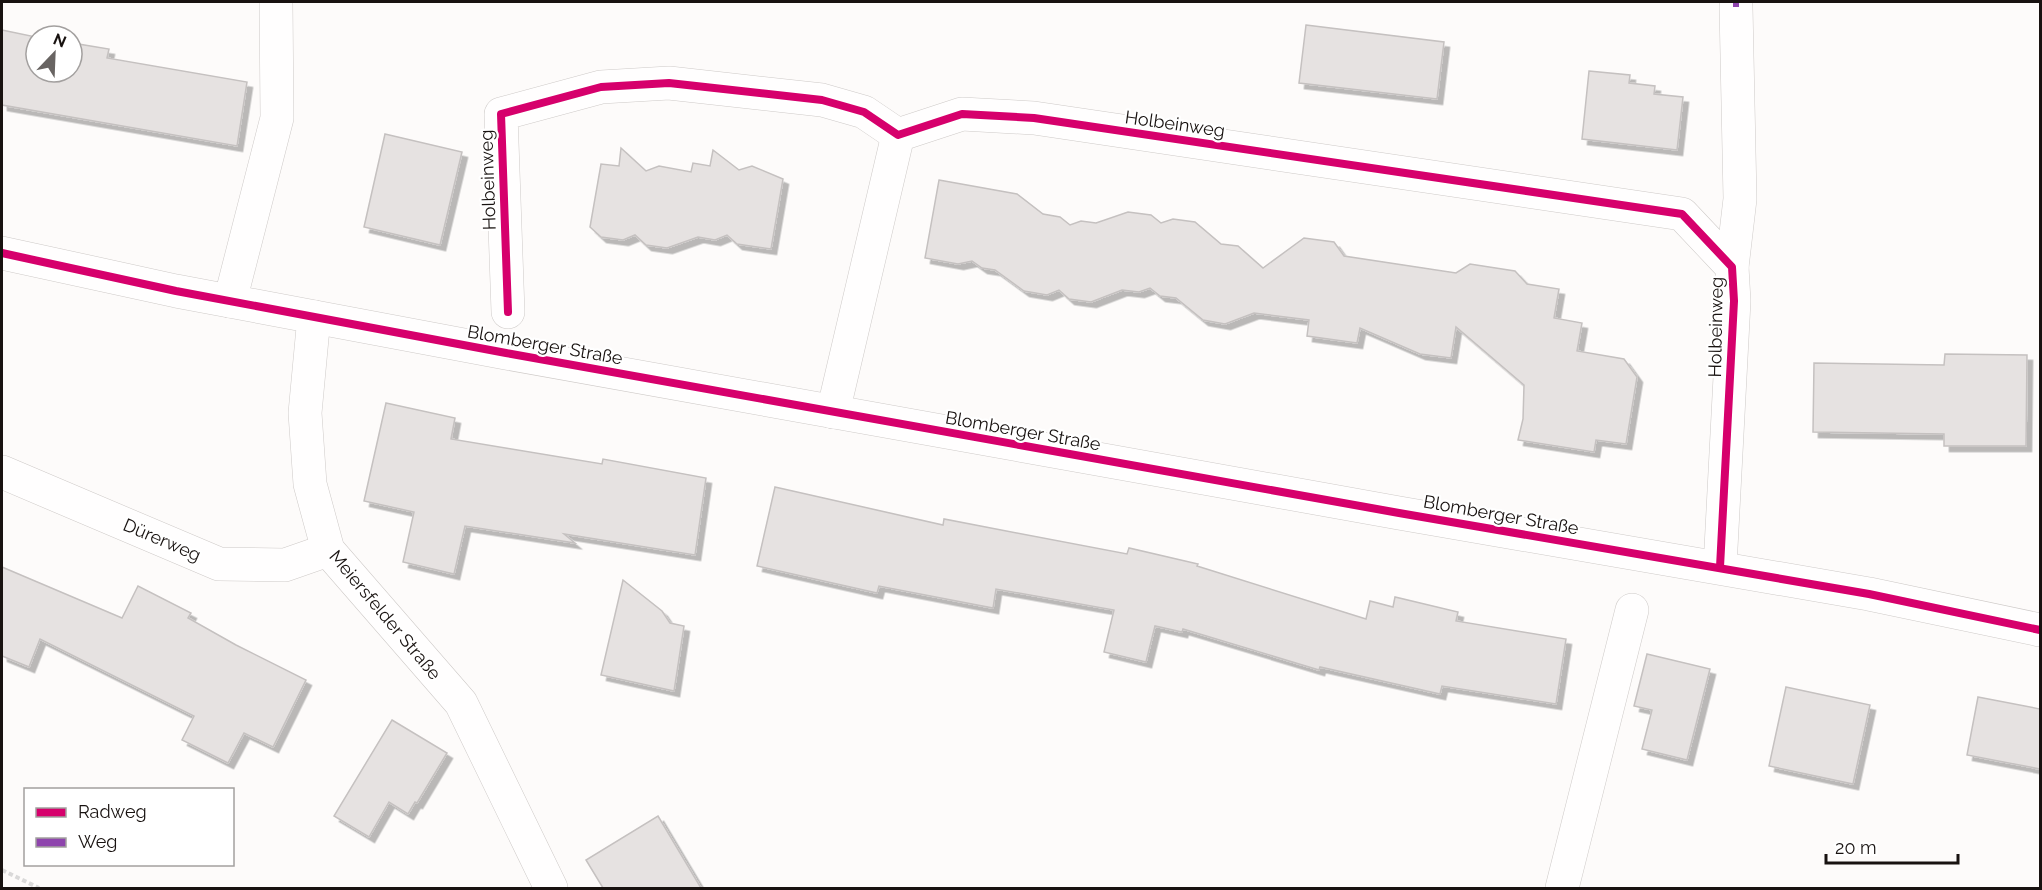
<svg xmlns="http://www.w3.org/2000/svg" width="2042" height="890" font-family="Raleway,sans-serif">
<style>
.building{fill:#e6e2e1;stroke:#c5c1c0;stroke-width:1.5;filter:url(#shadow)}
.lines{fill:none;stroke-linecap:round;stroke-linejoin:round}
.minor-casing{stroke:#cecac8;stroke-width:34}
.path{stroke:#dad9d9;stroke-width:4;stroke-dasharray:4.5 3;stroke-linecap:butt}
.minor{stroke:#fffefe;stroke-width:33}
.quiet{stroke:#8e44ad;stroke-width:6;stroke-dasharray:12 6;stroke-linecap:butt}
.cycleway-casing{stroke:#fff;stroke-width:11}
.cycleway{stroke:#d6006c;stroke-width:8}
.labels{text-anchor:middle;stroke-width:4.5;stroke-linejoin:round;paint-order:stroke}
.street-label{font-size:18px;fill:#181210;stroke:#fff}
</style>
<defs>
<filter id="shadow"><feDropShadow dx="5.5" dy="5.5" stdDeviation="0" flood-color="#0004"/></filter>
</defs>
<rect width="100%" height="100%" fill="#fdfbfa"/>
<g class="building">
<path d="M 1306,25 L 1444,42 L 1437,99 L 1299,83 Z"/>
<path d="M 2,30 L 36,37 L 36,72 L 72,72 L 72,43 L 109,49 L 107,58 L 247,82 L 237,146 L 2,105 Z"/>
<path d="M 1589,71 L 1630,75 L 1629,83 L 1655,86 L 1654,94 L 1683,97 L 1677,150 L 1582,139 Z"/>
<path d="M 385,134 L 462,152 L 440,245 L 364,227 Z"/>
<path d="M 621,148 L 646,171 L 659,166 L 691,172 L 693,163 L 710,166 L 713,150 L 739,170 L 752,166 L 783,179 L 771,249 L 737,244 L 727,235 L 715,240 L 698,237 L 667,248 L 646,245 L 635,235 L 623,240 L 601,237 L 590,227 L 601,164 L 619,166 Z"/>
<path d="M 939,180 L 1017,194 L 1043,214 L 1060,217 L 1070,225 L 1081,221 L 1096,223 L 1128,212 L 1151,215 L 1161,223 L 1173,219 L 1195,222 L 1221,244 L 1238,246 L 1263,268 L 1304,238 L 1334,242 L 1344,256 L 1456,273 L 1470,264 L 1515,271 L 1527,284 L 1559,289 L 1554,318 L 1582,323 L 1577,351 L 1624,359 L 1637,377 L 1626,444 L 1596,440 L 1594,452 L 1518,440 L 1523,419 L 1524,385 L 1456,327 L 1451,358 L 1420,354 L 1360,328 L 1357,343 L 1307,336 L 1309,320 L 1254,313 L 1225,324 L 1203,320 L 1176,298 L 1160,296 L 1150,288 L 1139,292 L 1122,290 L 1091,302 L 1069,299 L 1059,290 L 1047,295 L 1024,291 L 995,270 L 982,268 L 972,261 L 958,264 L 925,258 Z"/>
<path d="M 1945,354 L 2027,355 L 2026,446 L 1944,446 L 1944,434 L 1813,432 L 1814,363 L 1944,365 Z"/>
<path d="M 386,403 L 455,418 L 451,439 L 602,464 L 603,459 L 706,478 L 695,555 L 564,534 L 575,543 L 465,526 L 454,574 L 403,562 L 414,512 L 364,501 Z"/>
<path d="M 775,487 L 943,525 L 944,519 L 1127,554 L 1129,548 L 1198,564 L 1197,566 L 1366,619 L 1370,601 L 1393,607 L 1395,597 L 1458,612 L 1456,621 L 1566,639 L 1556,704 L 1442,686 L 1440,694 L 1320,667 L 1319,670 L 1183,629 L 1182,632 L 1155,626 L 1146,662 L 1104,652 L 1114,610 L 996,589 L 993,608 L 879,586 L 877,593 L 757,566 Z"/>
<path d="M 2,567 L 122,618 L 138,586 L 191,613 L 188,618 L 236,645 L 306,680 L 273,747 L 244,733 L 228,763 L 182,740 L 194,716 L 40,639 L 29,667 L 2,656 Z"/>
<path d="M 623,580 L 662,611 L 670,623 L 684,626 L 674,691 L 601,675 Z"/>
<path d="M 1647,654 L 1710,669 L 1687,760 L 1642,749 L 1652,710 L 1634,706 Z"/>
<path d="M 1786,687 L 1870,705 L 1853,784 L 1769,766 Z"/>
<path d="M 1978,697 L 2040,709 L 2040,769 L 1967,755 Z"/>
<path d="M 392,720 L 447,753 L 417,803 L 415,802 L 408,814 L 389,802 L 369,837 L 334,816 Z"/>
<path d="M 658,816 L 701,888 L 603,888 L 586,860 Z"/>
</g>
<g class="lines">
<g class="minor-casing">
<g id="minor">
<path d="M 2,253 L 176,291 L 506,353 L 1399,513 L 1869,594 L 2040,630"/>
<path d="M 1732,267 L 1740,199 L 1736,7"/>
<path d="M 230,301 L 277,118 L 276,2"/>
<path d="M 508,312 L 501,114 L 601,87 L 669,83 L 822,100 L 864,112 L 898,135 L 962,114 L 1034,118 L 1682,214 L 1732,267 L 1734,301 L 1720,567"/>
<path d="M 314,317 L 305,413 L 310,484 L 328,550 L 461,703 L 551,888"/>
<path d="M 833,412 L 898,135"/>
<path d="M 2,472 L 219,564 L 285,565 L 328,550"/>
<path d="M 1562,888 L 1632,610"/>
</g>
</g>
<path class="path" d="M 2,870 L 39,888"/>
<use href="#minor" class="minor"/>
<path class="quiet" d="M 1736,7 L 1736,2"/>
<g class="cycleway-casing">
<g id="cycleway">
<path d="M 2,253 L 176,291 L 506,353 L 1399,513 L 1869,594 L 2040,630"/>
<path d="M 508,312 L 501,114 L 601,87 L 669,83 L 822,100 L 864,112 L 898,135 L 962,114 L 1034,118 L 1682,214 L 1732,267 L 1734,301 L 1720,567"/>
</g>
</g>
<use href="#cycleway" class="cycleway"/>
</g>
<g class="labels">
<g class="street-label">
<text transform="translate(1175 124) rotate(8)" y="6">Holbeinweg</text>
<text transform="translate(488 180) rotate(-92)" y="6">Holbeinweg</text>
<text transform="translate(1716 327) rotate(-89)" y="6">Holbeinweg</text>
<text transform="translate(545 345) rotate(10)" y="6">Blomberger Straße</text>
<text transform="translate(1023 431) rotate(10)" y="6">Blomberger Straße</text>
<text transform="translate(1501 515) rotate(10)" y="6">Blomberger Straße</text>
<text transform="translate(162 540) rotate(23)" y="6">Dürerweg</text>
<text transform="translate(385 615) rotate(50)" y="6">Meiersfelder Straße</text>
</g>
</g>
<rect width="2042" height="890" fill="none" stroke="#181210" stroke-width="6"/>
<rect x="24" y="788" width="210" height="78" fill="#ffffff" stroke="#a3a09f" stroke-width="1.5"/>
<rect x="36" y="808" width="30" height="9" fill="#d6006c" stroke="#a3a09f" stroke-width="1.5"/>
<text x="78" y="818" font-size="18" fill="#181210">Radweg</text>
<rect x="36" y="838" width="30" height="9" fill="#8e44ad" stroke="#a3a09f" stroke-width="1.5"/>
<text x="78" y="848" font-size="18" fill="#181210">Weg</text>
<g transform="translate(54 54) rotate(23)"><circle r="28" fill="#ffffff" stroke="#a3a09f" stroke-width="1.5"/>
<path d="M0-4.5L10 22L0 15L-10 22Z" fill="#686462"/>
<text y="-9" font-size="16" font-weight="bold" text-anchor="middle" fill="#181210">N</text>
</g>
<path d="M1826 854v9h132v-9" fill="none" stroke="#181210" stroke-width="3"/>
<text x="1835" y="854" font-size="18" fill="#181210" stroke="#ffffff" stroke-width="4.5" paint-order="stroke">20 m</text>
</svg>
